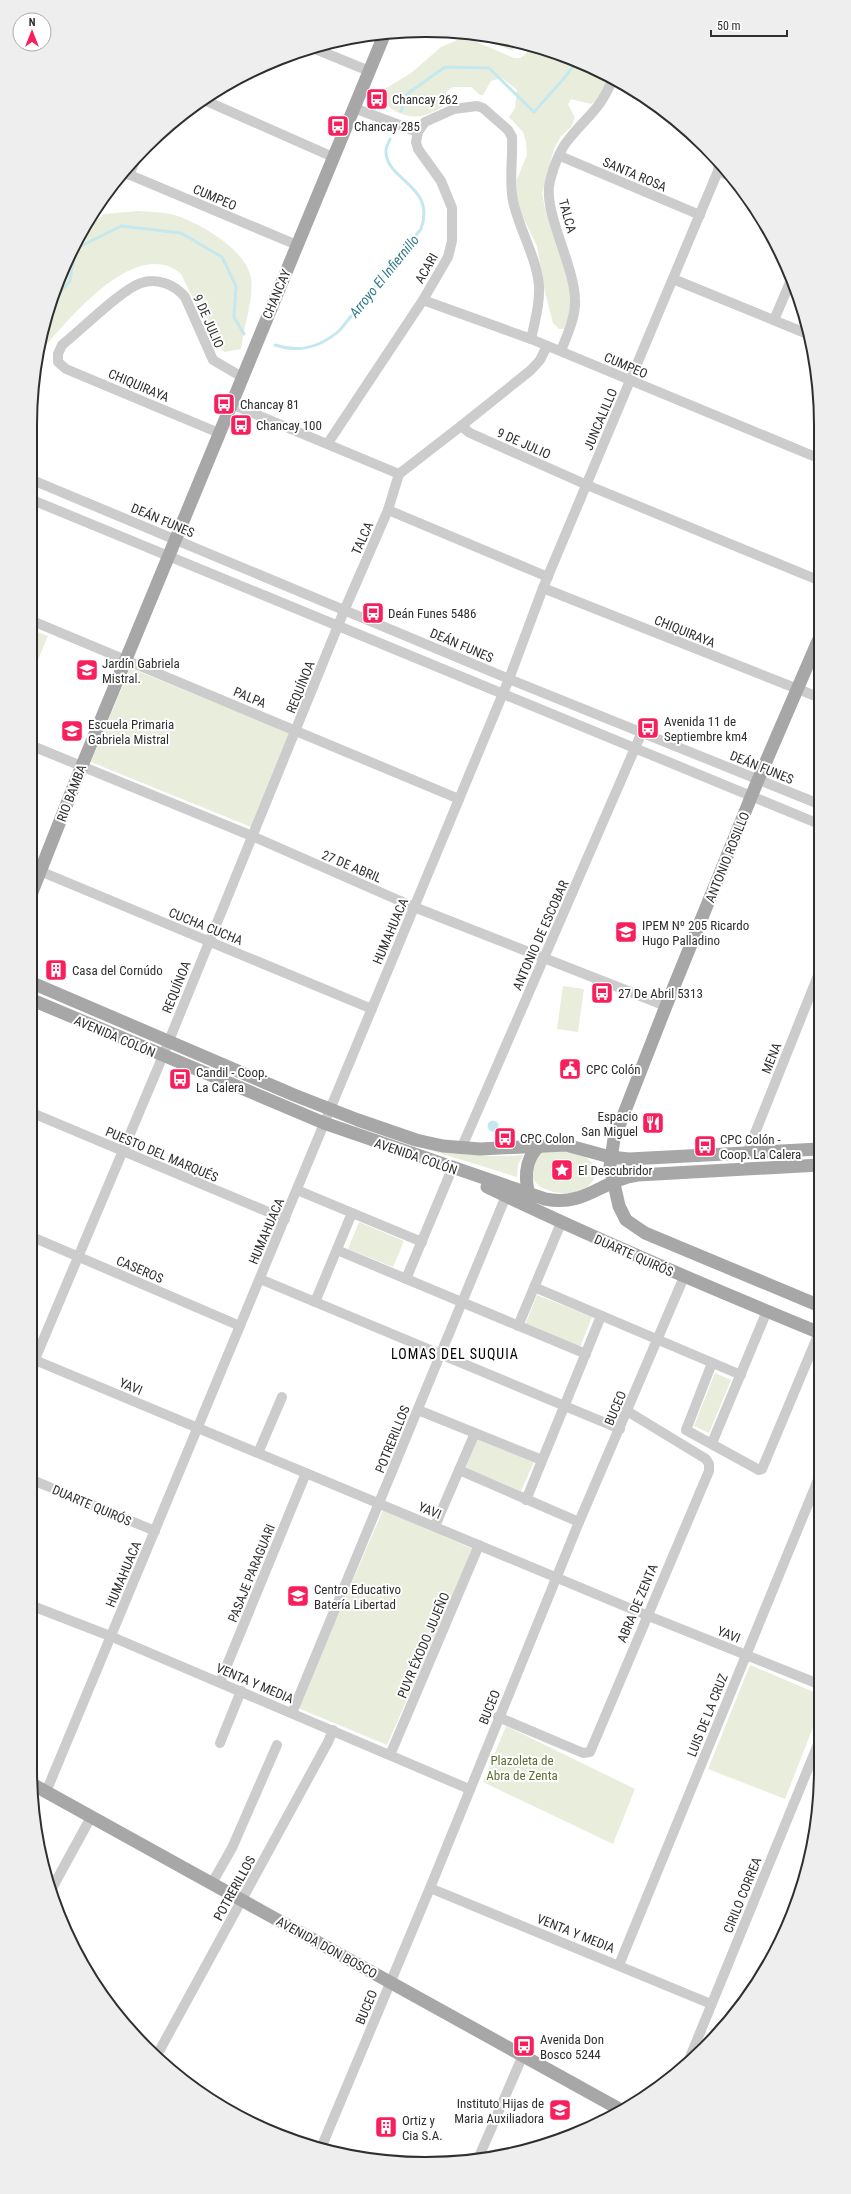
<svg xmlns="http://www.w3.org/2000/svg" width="851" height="2194" font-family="'Roboto Condensed',sans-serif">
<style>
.green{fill:#e9eddb}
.water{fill:#c5e8ef}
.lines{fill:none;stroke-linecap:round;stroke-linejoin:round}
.stream{stroke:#c5e8ef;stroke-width:3}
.minor{stroke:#ccc;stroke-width:10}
.major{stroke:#a7a7a7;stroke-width:13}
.labels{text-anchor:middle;stroke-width:4;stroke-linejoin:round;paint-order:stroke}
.poi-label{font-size:13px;fill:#2f2f2f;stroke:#fff;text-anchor:start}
.street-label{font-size:13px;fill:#2f2f2f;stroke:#fff}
.park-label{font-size:13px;fill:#5d6f37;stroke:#fff}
.water-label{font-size:14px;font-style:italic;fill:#307b8b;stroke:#fff}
.neighbourhood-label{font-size:14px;letter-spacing:1px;fill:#000;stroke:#fff}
.rim{fill:none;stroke:#2f2f2f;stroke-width:2}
</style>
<rect width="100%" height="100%" fill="#fff"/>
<g class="green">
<path d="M 470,34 L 517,42 L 513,51 Z"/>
<path d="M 460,39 L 470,39 L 514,58 L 520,58 L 526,54 L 529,44 L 600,71 L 611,77 L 599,99 L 591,104 L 571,99 L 568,104 L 575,118 L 571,127 L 561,136 L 554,149 L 542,193 L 545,208 L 553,223 L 572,292 L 568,320 L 564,329 L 559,329 L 553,323 L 545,292 L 537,246 L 517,205 L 517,179 L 527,155 L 526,142 L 523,132 L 509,117 L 515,108 L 517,90 L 502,78 L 491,81 L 483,95 L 480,95 L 471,87 L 453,87 L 446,92 L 446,104 C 424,121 404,121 383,102 L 383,90 L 411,73 L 441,47 Z"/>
<path d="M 138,211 C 149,212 161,212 171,214 C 197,221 242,247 250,274 C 256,294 243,328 241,349 L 224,352 L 213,339 L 181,274 C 135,235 67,322 40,352 L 44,323 L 71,250 L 79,237 L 104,214 Z"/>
<path d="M 30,629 L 48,636 L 30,678 Z"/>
<path d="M 130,668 L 290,733 L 251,827 L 91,762 Z"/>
<path d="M 563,986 L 584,989 L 578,1032 L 557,1029 Z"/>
<path d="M 400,1141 C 442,1151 480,1159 523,1155 L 518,1165 L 517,1177 Z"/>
<path d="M 543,1151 C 560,1151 587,1149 595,1168 C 600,1211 498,1194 543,1151 Z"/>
<path d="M 359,1222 L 404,1241 L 393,1267 L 348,1249 Z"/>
<path d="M 537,1295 L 592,1317 L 580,1347 L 525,1325 Z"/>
<path d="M 715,1373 L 731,1380 L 709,1433 L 694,1426 Z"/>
<path d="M 478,1438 L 534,1462 L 521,1491 L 466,1468 Z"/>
<path d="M 383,1510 L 473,1549 L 387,1745 L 298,1708 Z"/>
<path d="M 750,1665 L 821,1695 L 821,1707 L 785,1799 L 708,1769 Z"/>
<path d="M 506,1726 L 635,1789 L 613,1844 L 483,1782 Z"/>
</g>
<circle class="water" cx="493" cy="1126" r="5.5"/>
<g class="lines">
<g class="stream">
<path d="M 401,111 L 407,94 L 445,67 L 489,68 L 534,112 L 566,76 L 576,62"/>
<path d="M 52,301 L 70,281 L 75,249 L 121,226 L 181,233 L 222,257 L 236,286 L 234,317 L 244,334"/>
<path d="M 275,345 C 299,353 321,347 340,330 L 421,229 C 437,185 384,180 386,150 C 386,147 389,142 390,139"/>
</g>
<g class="minor">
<path d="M 313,48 L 369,71"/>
<path d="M 204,100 L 333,157"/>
<path d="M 354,108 L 418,132"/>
<path d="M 560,156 L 700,215"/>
<path d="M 718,171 L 730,176"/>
<path d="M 123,172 L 297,245"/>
<path d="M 129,175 L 136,159"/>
<path d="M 673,279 L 810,335"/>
<path d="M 423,300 L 531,339 L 818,458"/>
<path d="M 774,320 L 791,280"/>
<path d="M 561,351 C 567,335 576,317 575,299 C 574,264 542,210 550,181 C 553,168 560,149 569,139 C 588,115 601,109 613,78"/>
<path d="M 231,404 L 399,474 L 461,426 L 470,433 L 587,485 L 818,580"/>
<path d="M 461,426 L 531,370 L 540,360 L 547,346"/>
<path d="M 219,433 L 66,369 L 58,362 L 58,354 L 62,345 C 80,331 122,289 141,283 C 157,277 175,285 185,297 L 213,360 L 242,377"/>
<path d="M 328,443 L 423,300 L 448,257 L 452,241 L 452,208 L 441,181 L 418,149 L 416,142 L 418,132 L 425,122 L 454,109 L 477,106 L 483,108 L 508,130 L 512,137 C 513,158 509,180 513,201 C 519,229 536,256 539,285 C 540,303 535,321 531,339"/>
<path d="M 30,479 L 509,679 L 819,804"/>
<path d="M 30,499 L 819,824"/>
<path d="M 388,510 L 548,577"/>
<path d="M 543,588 L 818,697"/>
<path d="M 30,620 L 459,799"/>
<path d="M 30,745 L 252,836 L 414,907 L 666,1006"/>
<path d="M 30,867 L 372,1009"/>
<path d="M 30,1112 L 285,1219"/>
<path d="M 461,1149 L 642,732"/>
<path d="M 747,1153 L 819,973"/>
<path d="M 297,1190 L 422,1242"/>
<path d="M 30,1236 L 240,1326"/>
<path d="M 337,1250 L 586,1354"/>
<path d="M 260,1279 L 620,1429"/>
<path d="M 406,1279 L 452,1169"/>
<path d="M 534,1287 L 741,1375"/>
<path d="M 315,1302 L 352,1213"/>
<path d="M 518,1326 L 561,1223"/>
<path d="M 30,1358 L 646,1615 L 821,1685"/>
<path d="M 712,1363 L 686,1430 L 759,1470 L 762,1469 L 819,1333"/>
<path d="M 30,1371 L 157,1070 L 344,611 L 388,510 L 399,474"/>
<path d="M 418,1410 L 542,1460"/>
<path d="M 712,1443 L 767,1311"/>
<path d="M 258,1453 L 282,1397"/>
<path d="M 459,1470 L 579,1522"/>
<path d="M 30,1479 L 155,1531"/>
<path d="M 526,1500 L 601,1316"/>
<path d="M 435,1526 L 475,1433"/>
<path d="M 30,1605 L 110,1636 L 469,1789"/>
<path d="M 220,1682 L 306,1473"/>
<path d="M 292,1713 L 506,1196 L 513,1196"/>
<path d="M 498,1717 L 583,1753 L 590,1752 L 709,1471 L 709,1464 L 706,1459 L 627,1411"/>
<path d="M 220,1743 L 241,1691"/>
<path d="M 390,1755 L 479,1545"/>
<path d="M 46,1792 L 509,679 L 543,588 L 718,171 L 719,161"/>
<path d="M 212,1883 L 232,1848 L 277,1745"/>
<path d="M 430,1888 L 711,2004"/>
<path d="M 50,1892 L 91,1817"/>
<path d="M 619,1965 L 820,1475"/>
<path d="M 156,2057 L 328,1742 L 333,1730"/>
<path d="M 688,2062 L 821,1737"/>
<path d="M 321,2148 L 430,1888 L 579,1522 L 684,1277"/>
<path d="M 478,2159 L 523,2055"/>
</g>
<g class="major">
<path d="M 818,641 L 758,780 L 666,1006 L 614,1139 L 610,1166 L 619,1206 L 626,1220 L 645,1233 L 820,1306"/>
<path d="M 30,897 L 81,768 L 385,33"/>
<path d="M 30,982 L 294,1095 L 358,1120 L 416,1140 L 443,1146 L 480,1149 L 566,1145 L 610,1157 L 629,1159 L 819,1149"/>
<path d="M 30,999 L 324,1123 L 545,1199 C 586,1207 601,1180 638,1175 L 820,1165"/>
<path d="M 487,1187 C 597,1240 708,1287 820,1333"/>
<path d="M 530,1200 C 525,1181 523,1161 539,1146"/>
<path d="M 32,1784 L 621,2110"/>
</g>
</g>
<defs>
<g id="bus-square" transform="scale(1.15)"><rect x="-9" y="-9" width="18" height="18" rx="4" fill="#f7205c" stroke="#fff"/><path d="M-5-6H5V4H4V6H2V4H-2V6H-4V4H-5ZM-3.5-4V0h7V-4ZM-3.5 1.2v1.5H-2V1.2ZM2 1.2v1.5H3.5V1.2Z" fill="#fff"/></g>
<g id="school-square" transform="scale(1.15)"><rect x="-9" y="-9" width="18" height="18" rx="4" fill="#f7205c" stroke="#fff"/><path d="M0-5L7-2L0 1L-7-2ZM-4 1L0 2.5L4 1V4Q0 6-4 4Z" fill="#fff"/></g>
<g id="building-square" transform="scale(1.15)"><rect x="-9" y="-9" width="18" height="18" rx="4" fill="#f7205c" stroke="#fff"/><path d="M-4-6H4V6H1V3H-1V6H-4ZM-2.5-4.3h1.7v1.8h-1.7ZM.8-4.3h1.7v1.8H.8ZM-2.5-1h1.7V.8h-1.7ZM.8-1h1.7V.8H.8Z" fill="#fff"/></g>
<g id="civic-square" transform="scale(1.15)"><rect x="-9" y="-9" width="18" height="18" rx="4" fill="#f7205c" stroke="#fff"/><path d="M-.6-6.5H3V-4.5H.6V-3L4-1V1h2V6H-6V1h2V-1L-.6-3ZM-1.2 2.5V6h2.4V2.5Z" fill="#fff"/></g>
<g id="restaurant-square" transform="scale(1.15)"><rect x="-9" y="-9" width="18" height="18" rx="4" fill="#f7205c" stroke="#fff"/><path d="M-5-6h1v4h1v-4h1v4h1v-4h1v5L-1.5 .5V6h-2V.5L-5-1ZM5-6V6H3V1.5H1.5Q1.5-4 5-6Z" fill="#fff"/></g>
<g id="sight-square" transform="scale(1.15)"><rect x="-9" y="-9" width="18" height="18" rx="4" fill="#f7205c" stroke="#fff"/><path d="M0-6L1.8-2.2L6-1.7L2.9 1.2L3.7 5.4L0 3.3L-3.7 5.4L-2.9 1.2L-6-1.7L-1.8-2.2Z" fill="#fff"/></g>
</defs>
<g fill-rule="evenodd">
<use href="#bus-square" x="377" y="99"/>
<use href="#bus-square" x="338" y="126"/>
<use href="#bus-square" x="224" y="404"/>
<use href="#bus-square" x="241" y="425"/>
<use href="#bus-square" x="373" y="613"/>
<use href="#school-square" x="87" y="670"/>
<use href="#bus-square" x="648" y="728"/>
<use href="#school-square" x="72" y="731"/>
<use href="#school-square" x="626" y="932"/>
<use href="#building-square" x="56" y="970"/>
<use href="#bus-square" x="602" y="993"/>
<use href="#civic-square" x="570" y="1069"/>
<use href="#bus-square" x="180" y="1079"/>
<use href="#restaurant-square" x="653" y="1123"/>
<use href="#bus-square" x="505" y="1138"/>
<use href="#bus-square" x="705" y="1146"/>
<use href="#sight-square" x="562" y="1170"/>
<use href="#school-square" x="298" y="1596"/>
<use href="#bus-square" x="524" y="2046"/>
<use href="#school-square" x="560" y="2110"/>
<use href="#building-square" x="386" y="2127"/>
</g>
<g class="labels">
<g class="poi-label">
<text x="392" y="104">Chancay 262</text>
<text x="354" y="131">Chancay 285</text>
<text x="240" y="409">Chancay 81</text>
<text x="256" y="430">Chancay 100</text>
<text x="388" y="618">Deán Funes 5486</text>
<text x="102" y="668">Jardín Gabriela<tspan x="102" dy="15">Mistral.</tspan></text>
<text x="664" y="726">Avenida 11 de<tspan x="664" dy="15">Septiembre km4</tspan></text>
<text x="88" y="729">Escuela Primaria<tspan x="88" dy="15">Gabriela Mistral</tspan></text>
<text x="642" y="930">IPEM Nº 205 Ricardo<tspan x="642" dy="15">Hugo Palladino</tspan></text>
<text x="72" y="975">Casa del Cornúdo</text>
<text x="618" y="998">27 De Abril 5313</text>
<text x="586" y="1074">CPC Colón</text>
<text x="196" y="1077">Candil - Coop.<tspan x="196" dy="15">La Calera</tspan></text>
<text x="638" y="1121" text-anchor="end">Espacio<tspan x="638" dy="15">San Miguel</tspan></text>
<text x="520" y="1143">CPC Colon</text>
<text x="720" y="1144">CPC Colón -<tspan x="720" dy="15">Coop. La Calera</tspan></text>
<text x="578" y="1175">El Descubridor</text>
<text x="314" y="1594">Centro Educativo<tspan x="314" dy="15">Batería Libertad</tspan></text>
<text x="540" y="2044">Avenida Don<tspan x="540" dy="15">Bosco 5244</tspan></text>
<text x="544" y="2108" text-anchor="end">Instituto Hijas de<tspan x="544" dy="15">Maria Auxiliadora</tspan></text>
<text x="402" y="2125">Ortiz y<tspan x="402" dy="15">Cia S.A.</tspan></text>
</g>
<g class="street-label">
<text transform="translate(635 174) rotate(23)" y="5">SANTA ROSA</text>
<text transform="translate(215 197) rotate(23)" y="5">CUMPEO</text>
<text transform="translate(568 216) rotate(74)" y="5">TALCA</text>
<text transform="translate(426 268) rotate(-60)" y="5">ACARI</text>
<text transform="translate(276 294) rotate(-67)" y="5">CHANCAY</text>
<text transform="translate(209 321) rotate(66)" y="5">9 DE JULIO</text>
<text transform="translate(626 365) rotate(23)" y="5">CUMPEO</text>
<text transform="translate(139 385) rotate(23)" y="5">CHIQUIRAYA</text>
<text transform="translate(600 419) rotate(-67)" y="5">JUNCALILLO</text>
<text transform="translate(524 443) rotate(24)" y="5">9 DE JULIO</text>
<text transform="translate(163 520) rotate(23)" y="5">DEÁN FUNES</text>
<text transform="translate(362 538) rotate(-66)" y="5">TALCA</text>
<text transform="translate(685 631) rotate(22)" y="5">CHIQUIRAYA</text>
<text transform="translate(462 645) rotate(23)" y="5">DEÁN FUNES</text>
<text transform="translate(300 687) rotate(-68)" y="5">REQUÍNOA</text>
<text transform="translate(250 697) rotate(23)" y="5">PALPA</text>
<text transform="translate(762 767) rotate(22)" y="5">DEÁN FUNES</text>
<text transform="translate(71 793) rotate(-69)" y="5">RIO BAMBA</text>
<text transform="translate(727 857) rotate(-68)" y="5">ANTONIO ROSILLO</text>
<text transform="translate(352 866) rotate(23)" y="5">27 DE ABRIL</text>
<text transform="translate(206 926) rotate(22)" y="5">CUCHA CUCHA</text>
<text transform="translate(390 931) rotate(-67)" y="5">HUMAHUACA</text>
<text transform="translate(540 935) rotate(-66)" y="5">ANTONIO DE ESCOBAR</text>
<text transform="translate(176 987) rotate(-68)" y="5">REQUÍNOA</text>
<text transform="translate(115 1036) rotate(23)" y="5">AVENIDA COLÓN</text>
<text transform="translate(771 1058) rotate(-68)" y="5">MENA</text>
<text transform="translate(162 1154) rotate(23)" y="5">PUESTO DEL MARQUÉS</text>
<text transform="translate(416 1156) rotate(19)" y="5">AVENIDA COLÓN</text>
<text transform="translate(266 1231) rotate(-67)" y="5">HUMAHUACA</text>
<text transform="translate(634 1255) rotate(24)" y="5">DUARTE QUIRÓS</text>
<text transform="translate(140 1269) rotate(23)" y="5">CASEROS</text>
<text transform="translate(131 1386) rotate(23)" y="5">YAVI</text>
<text transform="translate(615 1408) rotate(-67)" y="5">BUCEO</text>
<text transform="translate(392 1439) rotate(-68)" y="5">POTRERILLOS</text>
<text transform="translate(92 1505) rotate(23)" y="5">DUARTE QUIRÓS</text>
<text transform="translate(430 1510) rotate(23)" y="5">YAVI</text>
<text transform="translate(251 1573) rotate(-68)" y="5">PASAJE PARAGUARI</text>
<text transform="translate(123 1574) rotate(-67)" y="5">HUMAHUACA</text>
<text transform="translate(637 1603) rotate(-67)" y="5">ABRA DE ZENTA</text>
<text transform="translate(729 1634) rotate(22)" y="5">YAVI</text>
<text transform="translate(423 1645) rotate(-67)" y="5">PUVR ÉXODO JUJEÑO</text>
<text transform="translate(255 1683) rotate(23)" y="5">VENTA Y MEDIA</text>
<text transform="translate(489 1707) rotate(-68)" y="5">BUCEO</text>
<text transform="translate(707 1715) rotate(-68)" y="5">LUIS DE LA CRUZ</text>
<text transform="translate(234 1888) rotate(-61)" y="5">POTRERILLOS</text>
<text transform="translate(742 1895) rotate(-68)" y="5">CIRILO CORREA</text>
<text transform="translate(576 1933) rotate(22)" y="5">VENTA Y MEDIA</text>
<text transform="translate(327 1947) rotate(29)" y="5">AVENIDA DON BOSCO</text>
<text transform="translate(366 2007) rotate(-67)" y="5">BUCEO</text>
</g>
<g class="park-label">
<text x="522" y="1765">Plazoleta de<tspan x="522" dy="15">Abra de Zenta</tspan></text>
</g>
<g class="water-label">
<text transform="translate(384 276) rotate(-51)" y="5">Arroyo El Infiernillo</text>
</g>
<g class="neighbourhood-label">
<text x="455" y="1359">LOMAS DEL SUQUIA</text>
</g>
</g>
<path d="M0 0H851V2194H0ZM425 37H426A388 388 0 0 1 814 425V1769A388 388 0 0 1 426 2157H425A388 388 0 0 1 37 1769V425A388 388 0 0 1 425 37Z" fill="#eee" fill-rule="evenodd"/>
<path class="rim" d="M425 37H426A388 388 0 0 1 814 425V1769A388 388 0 0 1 426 2157H425A388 388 0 0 1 37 1769V425A388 388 0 0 1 425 37Z"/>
<g transform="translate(32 32)"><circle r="19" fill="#ffffff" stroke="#acacac"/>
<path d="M0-3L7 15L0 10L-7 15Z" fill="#f7205c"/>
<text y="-6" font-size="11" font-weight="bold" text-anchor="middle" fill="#2f2f2f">N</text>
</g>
<path d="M711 30v6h76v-6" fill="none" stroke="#2f2f2f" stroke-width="2"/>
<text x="717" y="30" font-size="12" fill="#2f2f2f" stroke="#ffffff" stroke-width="3" paint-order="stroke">50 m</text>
</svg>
